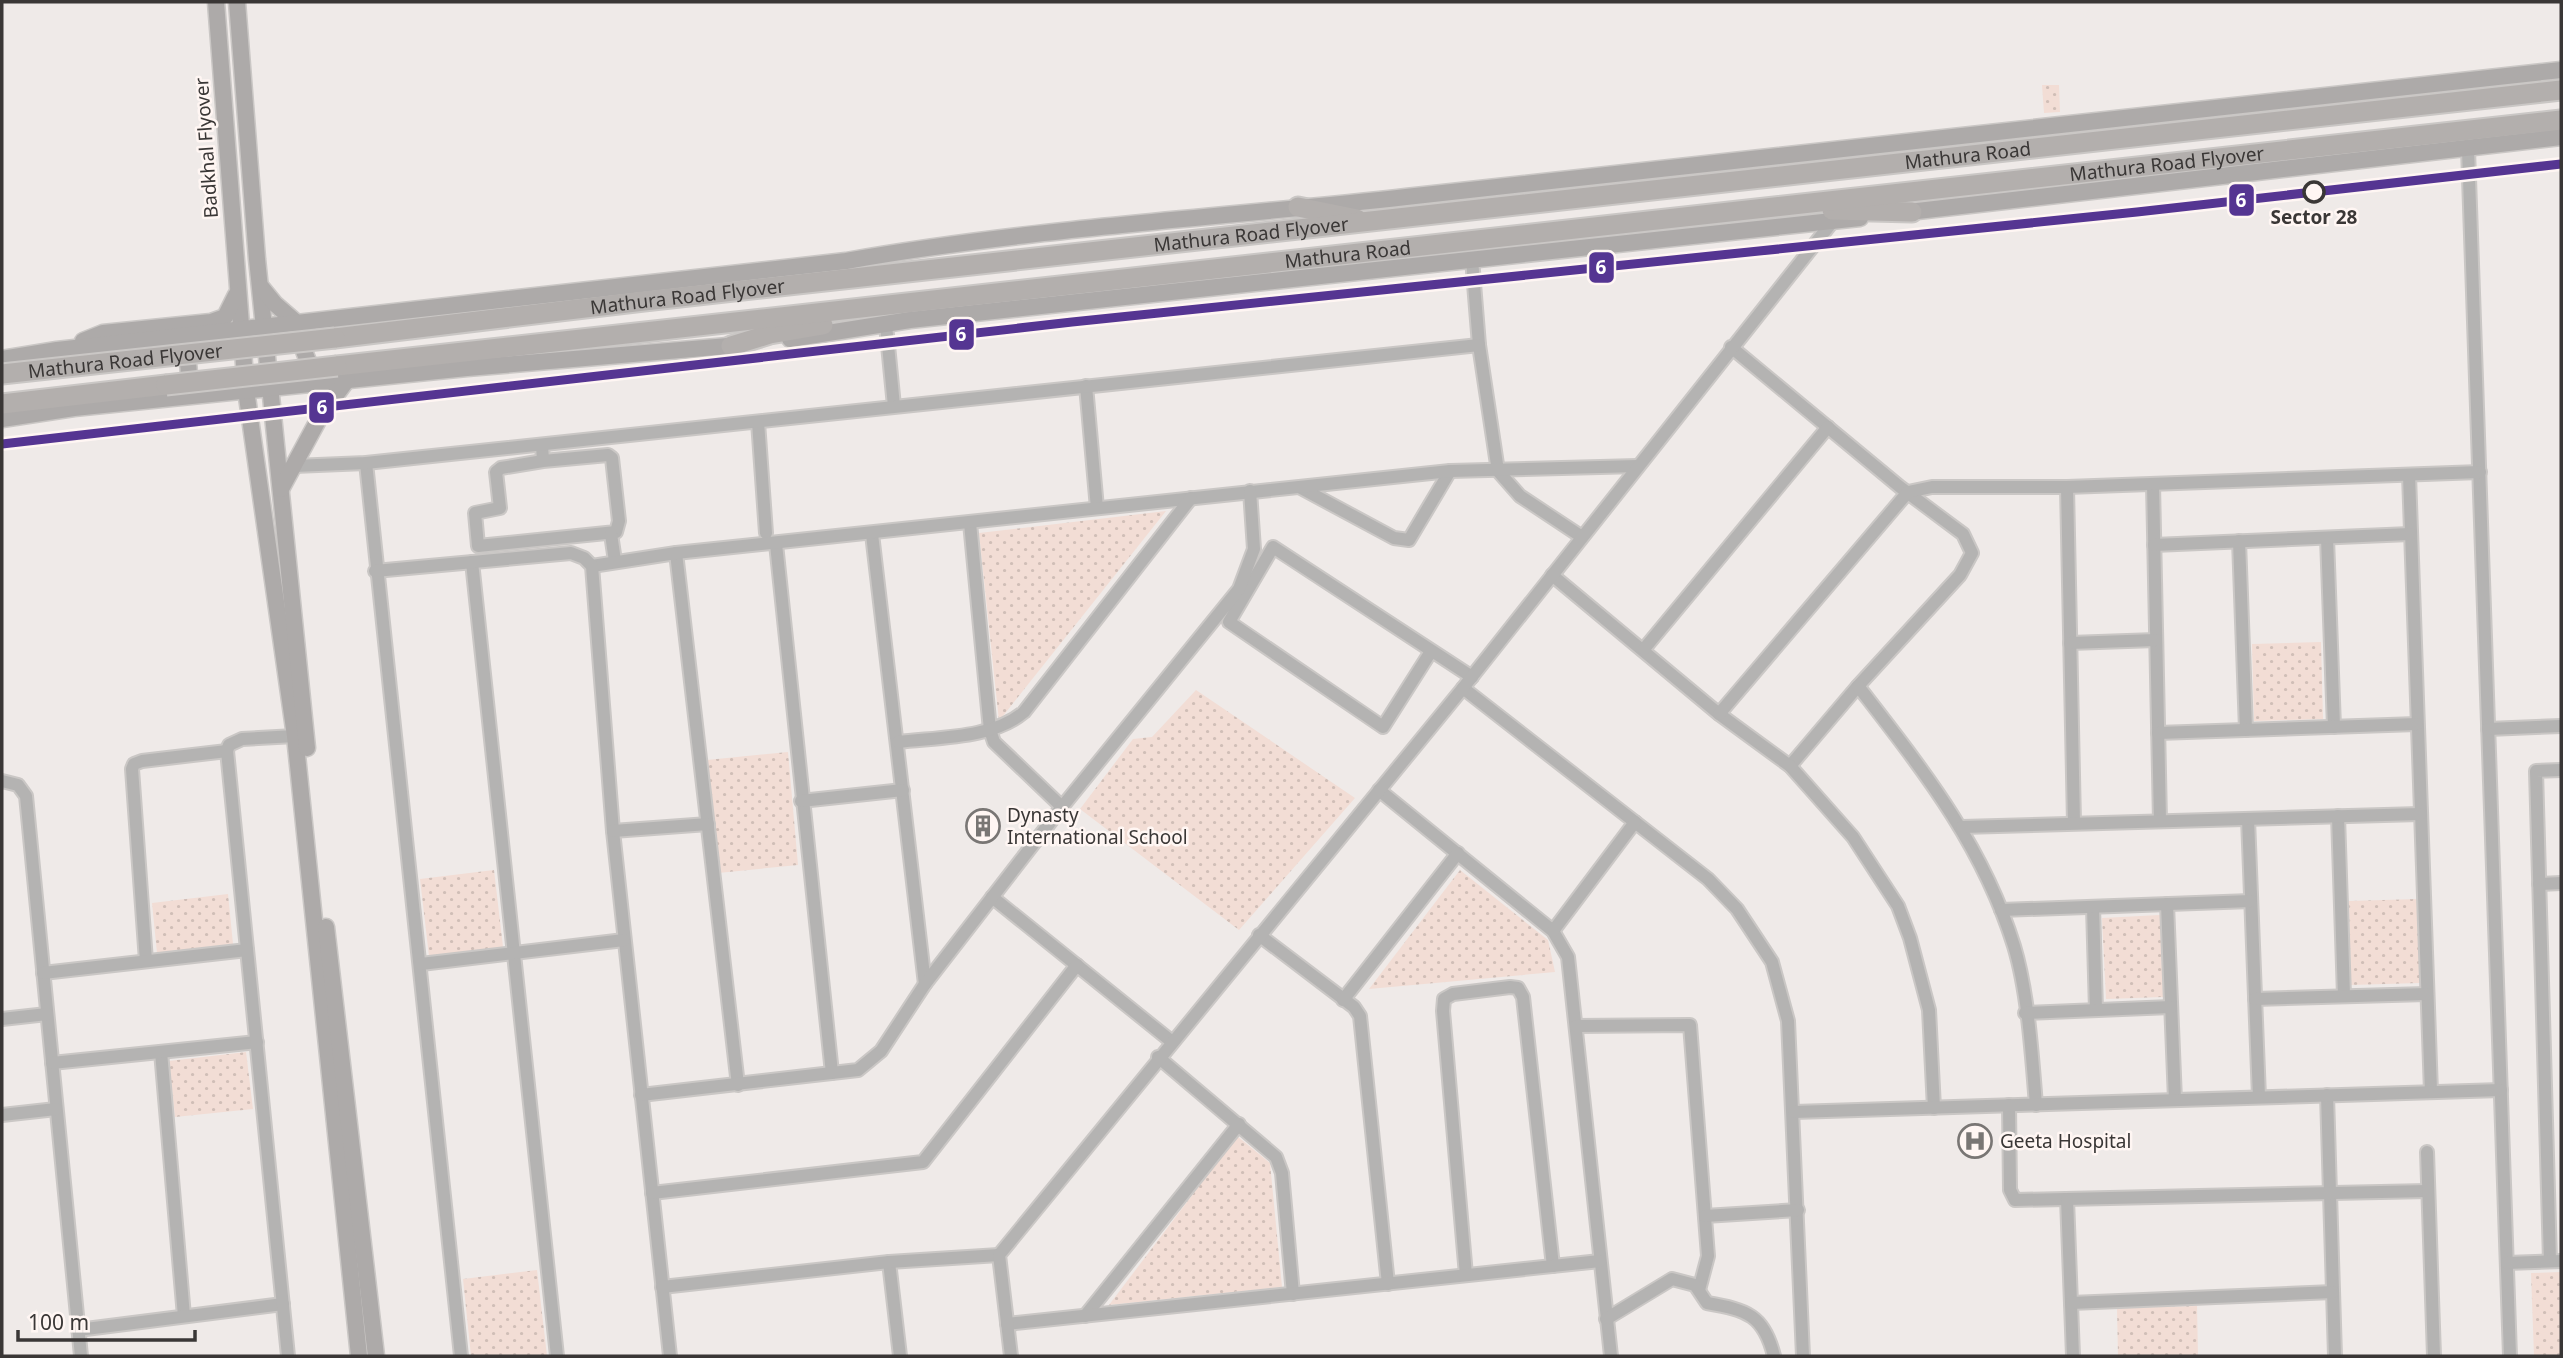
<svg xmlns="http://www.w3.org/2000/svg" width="2563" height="1358" font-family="'Noto Sans',sans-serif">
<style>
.park{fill:url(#park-dots)}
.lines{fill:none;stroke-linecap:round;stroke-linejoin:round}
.minor-casing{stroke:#cac7c5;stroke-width:16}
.major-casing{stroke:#cac7c5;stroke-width:19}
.highway-casing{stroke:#cac7c5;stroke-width:23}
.minor{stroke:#b4b3b2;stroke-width:12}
.major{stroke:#adaaa9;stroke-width:16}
.highway{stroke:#b3afad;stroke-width:19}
.highway-bridge-casing{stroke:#cac7c5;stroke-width:23;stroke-linecap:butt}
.highway-bridge{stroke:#b3afad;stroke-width:19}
.metro-1-casing{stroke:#fff6f3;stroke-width:14}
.metro-1{stroke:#553592;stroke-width:9}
.stop-dot{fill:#fff6f3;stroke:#3a3736;stroke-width:3.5}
.labels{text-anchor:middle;stroke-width:5;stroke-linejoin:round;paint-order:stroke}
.street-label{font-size:19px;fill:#3a3736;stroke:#fff6f3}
.stop-label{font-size:19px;font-weight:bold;fill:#3a3736;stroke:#fff6f3}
.poi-label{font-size:19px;fill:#3a3736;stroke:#fff6f3;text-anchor:start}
.line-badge{stroke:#fff6f3;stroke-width:2.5}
.badge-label{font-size:19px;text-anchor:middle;font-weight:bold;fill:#fff}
</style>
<defs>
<pattern id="park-dots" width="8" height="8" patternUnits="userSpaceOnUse" patternTransform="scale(1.75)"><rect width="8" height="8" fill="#f2ddd5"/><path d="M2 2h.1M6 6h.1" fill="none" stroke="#d0beb7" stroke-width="1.8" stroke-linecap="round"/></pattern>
</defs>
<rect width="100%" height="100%" fill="#efeae8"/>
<g class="park">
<path d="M 2042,85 L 2059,85 L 2060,112 L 2044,113 Z"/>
<path d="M 1166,511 L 999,721 L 979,533 Z"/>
<path d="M 2321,642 L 2323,719 L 2254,721 L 2252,644 Z"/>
<path d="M 1196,690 L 1355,798 L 1239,930 L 1080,809 L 1133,739 L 1152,737 Z"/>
<path d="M 788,752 L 798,865 L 718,873 L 707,760 Z"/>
<path d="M 494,870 L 503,947 L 429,956 L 420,879 Z"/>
<path d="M 1460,870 L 1548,940 L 1555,972 L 1369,989 Z"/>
<path d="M 228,894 L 233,944 L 157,953 L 152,903 Z"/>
<path d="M 2418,899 L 2420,983 L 2351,985 L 2349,901 Z"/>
<path d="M 2160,915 L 2163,997 L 2106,999 L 2102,918 Z"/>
<path d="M 246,1052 L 253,1109 L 175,1117 L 169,1061 Z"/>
<path d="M 1237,1136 L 1270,1163 L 1282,1287 L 1109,1305 Z"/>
<path d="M 537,1270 L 547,1356 L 471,1356 L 463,1279 Z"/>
<path d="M 2561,1272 L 2561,1356 L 2534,1356 L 2531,1273 Z"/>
<path d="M 2197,1306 L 2198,1356 L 2118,1356 L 2117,1308 Z"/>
</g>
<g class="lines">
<g class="minor-casing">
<g id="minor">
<path d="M 2468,149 L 2510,1356"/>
<path d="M 1472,259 L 1479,345 L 1498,471 L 1520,496 L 1582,537"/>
<path d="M 886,325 L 894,406"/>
<path d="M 1731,347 L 1900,487 L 1963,534 L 1972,553 L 1960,575 L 1858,686 L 1790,766"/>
<path d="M 1086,386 L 1097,508"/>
<path d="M 758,422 L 766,533"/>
<path d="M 542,445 L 543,461 L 501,468 L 496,472 L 500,508 L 475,513 L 478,546 L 616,532 L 619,521 L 612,458 L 608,455 L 543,461"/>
<path d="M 366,463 L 461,1356"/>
<path d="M 294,466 L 366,463 L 1479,345"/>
<path d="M 2409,475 L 2431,1092"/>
<path d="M 2153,484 L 2160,821"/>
<path d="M 2067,487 L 2074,823"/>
<path d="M 1301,488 L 1394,538 L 1409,540 L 1450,471"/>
<path d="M 970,523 L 990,730 L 994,742 L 1062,807"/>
<path d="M 611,534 L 615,561"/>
<path d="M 872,534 L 925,984"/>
<path d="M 2327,538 L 2334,727"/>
<path d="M 2239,541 L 2246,730"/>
<path d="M 776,544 L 832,1073"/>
<path d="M 2154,545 L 2410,534"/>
<path d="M 676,553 L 738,1085"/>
<path d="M 472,562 L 557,1356"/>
<path d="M 592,566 L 676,553 L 1450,471 L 1638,466"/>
<path d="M 375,571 L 571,553 L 584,558 L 592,566 L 613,831 L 670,1356"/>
<path d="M 1552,575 L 1719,714 L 1790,766 L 1853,837 L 1898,906 L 1910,938 L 1929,1010 L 1934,1108"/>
<path d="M 2070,643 L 2156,640"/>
<path d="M 1644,649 L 1828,427"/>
<path d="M 1430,653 L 1383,727 L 1229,622 L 1273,547 L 1472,677"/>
<path d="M 1858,686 C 1922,769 1982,843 2014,946 C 2028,992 2032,1056 2036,1105"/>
<path d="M 1463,688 L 1708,879 L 1737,909 L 1772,962 L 1788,1021 L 1803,1356"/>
<path d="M 1719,714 L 1908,492 L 1932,487 L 2067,487 L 2480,472"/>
<path d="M 2488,729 L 2561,726"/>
<path d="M 2158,733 L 2417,724"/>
<path d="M 898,742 C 939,737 992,739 1024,712 L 1191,498"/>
<path d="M 2,781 L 18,785 L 26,796 L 81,1356"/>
<path d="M 1379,790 L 1553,931 L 1568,957 L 1611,1356"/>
<path d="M 801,801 L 903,790"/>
<path d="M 2338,816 L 2344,996"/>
<path d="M 2248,819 L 2259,1097"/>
<path d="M 1962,827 L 2420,814"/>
<path d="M 613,831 L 708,824"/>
<path d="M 2539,884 L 2561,883"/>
<path d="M 992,897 L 1171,1041"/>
<path d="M 2167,904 L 2175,1100"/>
<path d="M 2093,907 L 2096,1010"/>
<path d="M 2001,910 L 2251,901"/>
<path d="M 1553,931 L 1635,822"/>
<path d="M 1259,935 L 1354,1007 L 1360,1016 L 1388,1284"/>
<path d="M 146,961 L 132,769 L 134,764 L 142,761 L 227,751"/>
<path d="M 421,964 L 624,940"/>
<path d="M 43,973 L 247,950"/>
<path d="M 2255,999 L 2427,994"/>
<path d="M 1343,1000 L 1458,853"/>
<path d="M 2025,1013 L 2171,1007"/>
<path d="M 2,1019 L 47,1014"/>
<path d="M 1576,1026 L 1690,1025 L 1708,1256 L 1699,1290"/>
<path d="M 161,1052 L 184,1316"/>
<path d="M 1158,1057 L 1276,1157 L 1282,1173 L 1293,1294"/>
<path d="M 52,1063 L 257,1042"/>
<path d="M 641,1095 L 858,1070 L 881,1051 L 925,984 L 1062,807 L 1239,589 L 1254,549 L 1250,491"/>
<path d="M 2327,1095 L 2335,1356"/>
<path d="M 2009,1105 L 2010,1190 L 2015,1200 L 2428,1191"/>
<path d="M 1794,1112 L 2501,1090"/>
<path d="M 2,1115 L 56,1109"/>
<path d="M 2427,1152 L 2434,1356"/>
<path d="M 652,1193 L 923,1162 L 1077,965"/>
<path d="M 2067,1199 L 2073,1356"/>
<path d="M 1705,1216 L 1798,1210"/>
<path d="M 2550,1261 L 2536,771 L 2561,770"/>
<path d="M 889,1262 L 900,1356"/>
<path d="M 2507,1263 L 2561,1261"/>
<path d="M 1466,1275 L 1443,1011 L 1444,999 L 1453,994 L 1510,987 L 1518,988 L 1523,997 L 1553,1266"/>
<path d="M 662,1287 L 889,1262 L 999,1255"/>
<path d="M 2071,1303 L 2333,1292"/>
<path d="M 1085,1316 L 1239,1124"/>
<path d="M 1606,1319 L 1672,1279 L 1695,1285 L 1707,1303 C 1747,1310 1764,1315 1774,1356"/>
<path d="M 1007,1324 L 1600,1261"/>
<path d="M 78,1330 L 283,1304"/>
<path d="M 288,1356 L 227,751 L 229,745 L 242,739 L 295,736"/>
<path d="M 1011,1356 L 999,1255 L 1463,688 L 1833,221"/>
</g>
</g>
<g class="major-casing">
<g id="major">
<path d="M 216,2 L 246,390 L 295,736 L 359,1356"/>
<path d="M 237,2 L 257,259 L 307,748"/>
<path d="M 1900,213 L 2561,137"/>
<path d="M 262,288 L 275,304 L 298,324"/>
<path d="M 308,331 L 304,351 L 315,379"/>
<path d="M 790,339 L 910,320 L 1860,218"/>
<path d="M 83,341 L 103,333 L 211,322 L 225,317 L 236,295"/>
<path d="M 178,345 C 190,356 192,378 184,391"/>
<path d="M 2,359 L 57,350 L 846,261 C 1032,228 1219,218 1406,197 C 1791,154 2176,111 2561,70"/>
<path d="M 2,419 L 74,408 L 467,368 L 740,345"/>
<path d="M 281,489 L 321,415 L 347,380"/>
<path d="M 326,927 L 376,1356"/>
</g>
</g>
<g class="highway-casing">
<g id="highway">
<path d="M 1298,207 L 1357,219"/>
<path d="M 1832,210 L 1912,212"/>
<path id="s1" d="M 335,338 L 644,301 L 2561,90"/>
<path d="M 731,346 L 770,334 L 823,325"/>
<path id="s2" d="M 337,366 L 2561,120"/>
<path d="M 2,404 L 166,385"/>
</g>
</g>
<use href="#minor" class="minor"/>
<use href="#major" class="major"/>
<use href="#highway" class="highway"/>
<g class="highway-bridge-casing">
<g id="highway-bridge">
<path id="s3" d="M 2,374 L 335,338"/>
<path d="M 166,385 L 337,366"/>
</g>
</g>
<use href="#highway-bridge" class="highway-bridge"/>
<g class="metro-1-casing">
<path id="metro-1" d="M 2,444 L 1072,322 L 2137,212 L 2561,164"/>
</g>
<use href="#metro-1" class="metro-1"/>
</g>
<defs>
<g id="building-ring" transform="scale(1.75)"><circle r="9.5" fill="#fff6f3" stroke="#797674" stroke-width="1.5"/><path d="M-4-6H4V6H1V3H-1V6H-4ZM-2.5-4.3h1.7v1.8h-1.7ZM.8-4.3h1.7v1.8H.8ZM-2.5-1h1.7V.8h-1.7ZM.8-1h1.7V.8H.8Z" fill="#797674"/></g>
<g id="hospital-ring" transform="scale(1.75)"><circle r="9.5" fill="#fff6f3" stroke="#797674" stroke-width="1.5"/><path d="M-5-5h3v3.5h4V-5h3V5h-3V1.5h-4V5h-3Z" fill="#797674"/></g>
</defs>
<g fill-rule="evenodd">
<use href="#building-ring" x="983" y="826"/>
<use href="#hospital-ring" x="1975" y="1141"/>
</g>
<circle class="stop-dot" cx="2314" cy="192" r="10"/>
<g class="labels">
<g class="street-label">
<text transform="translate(206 148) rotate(-94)" y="7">Badkhal Flyover</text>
<text dy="7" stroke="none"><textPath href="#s1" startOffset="1643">Mathura Road</textPath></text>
<text dy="7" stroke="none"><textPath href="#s2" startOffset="1841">Mathura Road Flyover</textPath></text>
<text dy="7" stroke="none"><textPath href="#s1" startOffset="922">Mathura Road Flyover</textPath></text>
<text dy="7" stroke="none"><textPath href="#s2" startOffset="1017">Mathura Road</textPath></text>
<text dy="7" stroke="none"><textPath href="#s1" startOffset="355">Mathura Road Flyover</textPath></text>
<text dy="7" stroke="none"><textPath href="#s3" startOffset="124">Mathura Road Flyover</textPath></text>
</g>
<g class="stop-label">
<text x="2314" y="224">Sector 28</text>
</g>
<g class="poi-label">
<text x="1007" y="822">Dynasty<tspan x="1007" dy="22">International School</tspan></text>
<text x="2000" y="1148">Geeta Hospital</text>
</g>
</g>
<g class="line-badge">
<rect x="2228" y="183" width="27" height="34" rx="7" fill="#553592"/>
<rect x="1588" y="251" width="27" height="33" rx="7" fill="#553592"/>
<rect x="948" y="318" width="27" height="33" rx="7" fill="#553592"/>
<rect x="308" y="391" width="27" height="33" rx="7" fill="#553592"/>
</g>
<g class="badge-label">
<text x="2241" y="207">6</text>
<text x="1601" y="274">6</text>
<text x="961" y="341">6</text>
<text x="322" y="414">6</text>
</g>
<rect width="2563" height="1358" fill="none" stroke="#3a3736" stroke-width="7"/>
<path d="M18 1330v10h177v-10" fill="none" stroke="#3a3736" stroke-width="3.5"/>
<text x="28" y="1330" font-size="21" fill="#3a3736" stroke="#fff6f3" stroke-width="5" paint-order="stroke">100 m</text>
</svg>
